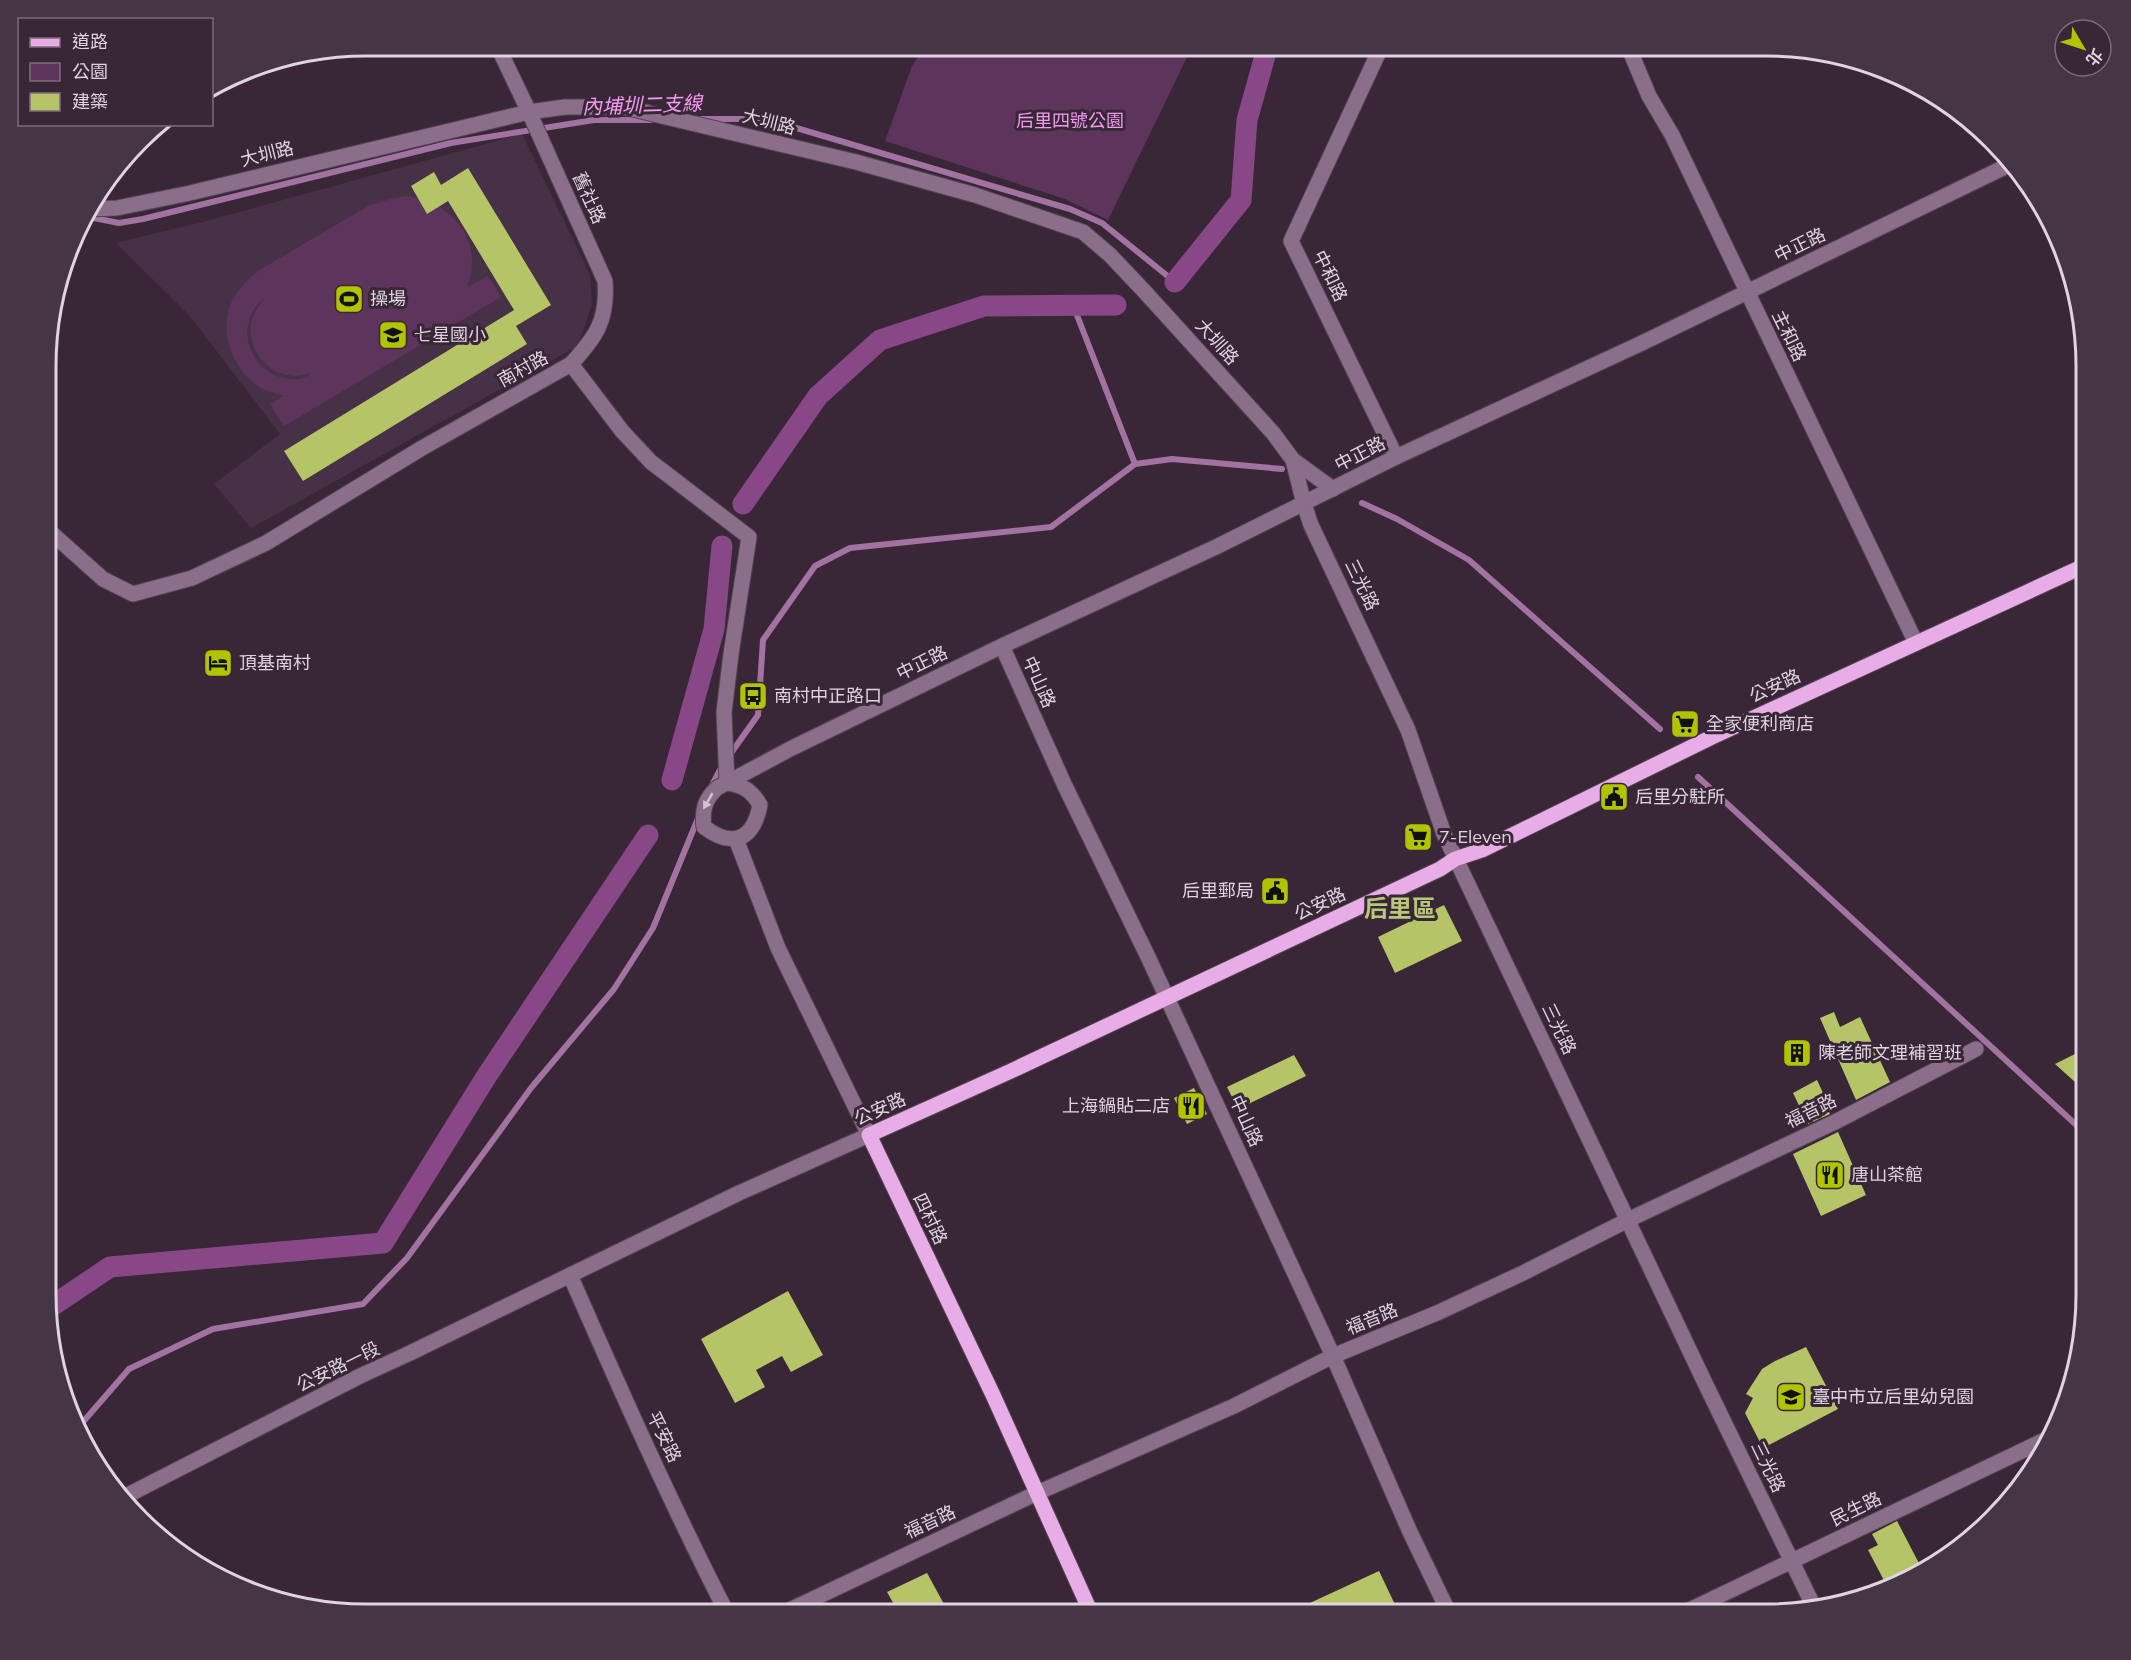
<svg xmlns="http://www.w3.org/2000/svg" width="2131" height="1660" font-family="Mulish,'Noto Sans TC',sans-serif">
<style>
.built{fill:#473146}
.green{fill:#5d345c;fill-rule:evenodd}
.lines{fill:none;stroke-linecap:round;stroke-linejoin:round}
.stream{stroke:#a272a1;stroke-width:6}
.canal{stroke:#884887;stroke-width:21}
.building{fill:#b5c466}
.minor-casing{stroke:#544353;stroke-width:17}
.major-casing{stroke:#544353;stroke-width:17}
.minor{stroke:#8b6e89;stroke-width:15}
.major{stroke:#e8ace6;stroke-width:15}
.oneway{fill:#d2c5d2}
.labels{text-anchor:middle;stroke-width:6;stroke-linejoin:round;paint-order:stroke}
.park-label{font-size:18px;fill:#f29af0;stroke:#392738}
.street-label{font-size:18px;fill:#dfd4df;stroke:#392738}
.poi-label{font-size:18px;fill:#dfd4df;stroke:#392738;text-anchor:start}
.water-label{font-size:20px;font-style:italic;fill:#f29af0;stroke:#392738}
.district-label{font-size:24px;font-weight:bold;fill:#b9c77b;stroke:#392738}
.rim{fill:none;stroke:#dfd4df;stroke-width:3}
</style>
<rect width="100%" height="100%" fill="#392738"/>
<path class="built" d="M 522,134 L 590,275 L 592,304 L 578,346 L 251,528 L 214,484 L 280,434 L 190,316 L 116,243 L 203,222 Z"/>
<g class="green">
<path d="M 926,45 L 1193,45 L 1108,220 L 1065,199 L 885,141 L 912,66 Z"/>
<path d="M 407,196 C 453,202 485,242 467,287 L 488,276 L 501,297 L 284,426 L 270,404 L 284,396 C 275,393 265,391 258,386 C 232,368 219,331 231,303 C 237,290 247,280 258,271 L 368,206 L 394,198 ZM 264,299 C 260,304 254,312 252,319 C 243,353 277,386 311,373 C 306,378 298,380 290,379 C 260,377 240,345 250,318 C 253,310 257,303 264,299 Z"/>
</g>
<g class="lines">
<g class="stream">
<path d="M 700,119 L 766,119 L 1070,209 L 1102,223 L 1175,282"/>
<path d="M 84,216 L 119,223 L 143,219 L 451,143 L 594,120 L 651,120"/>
<path d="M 1073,305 L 1135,464"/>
<path d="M 1362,503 L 1397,519 L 1469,560 L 1660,729"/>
<path d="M 729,756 L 758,715 L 763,640 L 815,566 L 850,548 L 1051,527 L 1135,464 L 1172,459 L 1282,469"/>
<path d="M 1698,777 L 2085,1133"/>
<path d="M 711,787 L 723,764"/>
<path d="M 76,1430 L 129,1369 L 213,1329 L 363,1304 L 407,1258 L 531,1088 L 614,989 L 653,928 L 699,816"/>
</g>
<g class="canal">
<path d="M 1175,282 L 1241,200 L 1247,120 L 1268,45"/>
<path d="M 743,504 L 818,396 L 880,340 L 984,306 L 1116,305"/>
<path d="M 672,780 L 714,629 L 722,546"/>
<path d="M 46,1310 L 110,1267 L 383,1243 L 486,1077 L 648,835"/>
</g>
</g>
<g class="building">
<path d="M 468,168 L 551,305 L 516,326 L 527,344 L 303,481 L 284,451 L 514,310 L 448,201 L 427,214 L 411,186 L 434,172 L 441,185 Z"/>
<path d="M 1444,905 L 1462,941 L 1395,973 L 1378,937 Z"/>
<path d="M 1834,1012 L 1840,1027 L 1860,1017 L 1890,1082 L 1856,1100 L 1820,1018 Z"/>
<path d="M 2085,1049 L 2085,1091 L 2055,1064 Z"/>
<path d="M 1294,1055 L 1306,1076 L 1238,1109 L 1227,1087 Z"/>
<path d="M 1817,1080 L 1831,1110 L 1829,1112 L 1830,1114 L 1808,1124 L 1793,1093 Z"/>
<path d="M 1194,1088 L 1207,1114 L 1187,1124 L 1174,1098 Z"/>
<path d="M 1838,1132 L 1866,1195 L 1821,1216 L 1793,1154 Z"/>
<path d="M 788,1291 L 823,1355 L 791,1372 L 782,1356 L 756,1370 L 765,1387 L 735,1403 L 701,1339 Z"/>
<path d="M 1806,1347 L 1838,1409 L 1763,1448 L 1745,1413 L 1753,1398 L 1746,1394 L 1762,1369 L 1775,1361 Z"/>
<path d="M 1897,1521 L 1923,1571 L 1889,1590 L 1868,1550 L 1878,1545 L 1872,1534 Z"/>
<path d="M 1379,1571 L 1400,1615 L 1284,1615 Z"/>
<path d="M 927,1573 L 950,1615 L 900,1615 L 887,1592 Z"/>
</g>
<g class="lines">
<g class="minor-casing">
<g id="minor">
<path d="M 497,45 L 529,112 L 605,281 C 608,320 596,337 571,364"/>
<path d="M 1382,45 L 1291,241 L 1396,457"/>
<path d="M 1628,46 L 1649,96 L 1672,135 L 1916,643"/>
<path d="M 87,209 L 117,208 L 190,193 L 529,112 L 565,107 L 624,107 L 856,162 L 975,195 L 1083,232 L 1110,255 L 1145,292 L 1273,433 L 1293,460 L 1333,489"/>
<path d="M 1293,460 L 1304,504 L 1311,525 L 1408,730 L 1444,834 L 1705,1383 L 1813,1605"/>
<path d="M 47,529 L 103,579 L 133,594 L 192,578 L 266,543 L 422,448 L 571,364 L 622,431 L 651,462 L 749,537 L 731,654 L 724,712 L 727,783"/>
<path d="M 1002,646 L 1065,786 L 1149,959 L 1333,1356 L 1410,1532 L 1450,1615"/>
<path d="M 727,783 C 743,785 752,791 760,805 C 753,841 732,848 704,827 C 702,811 704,800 717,788 L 792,748 L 1002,646 L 1216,547 L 1396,457 L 1642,343 L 2013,163"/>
<path d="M 570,1275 C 620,1389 671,1504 728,1615"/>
<path d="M 124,1497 L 360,1376 L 408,1354 L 739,1193 L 869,1135 L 778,948 L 736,839"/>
<path d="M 779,1615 L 1037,1493 L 1234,1406 L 1333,1356 L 1437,1313 L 1523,1273 L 1628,1220 L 1835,1122 L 1976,1049"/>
<path d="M 1679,1615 L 2049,1438"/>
</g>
</g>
<g class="major-casing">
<path id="major" d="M 1092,1615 L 993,1395 L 869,1135 L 1011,1071 L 1440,869 L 1455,859 L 1482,850 L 1712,737 L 2086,565"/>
</g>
<use href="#minor" class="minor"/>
<use href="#major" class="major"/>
</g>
<defs><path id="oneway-solid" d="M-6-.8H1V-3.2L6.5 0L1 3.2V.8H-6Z" transform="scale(1.5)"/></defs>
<use class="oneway" href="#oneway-solid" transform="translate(708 801) rotate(120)"/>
<defs>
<g id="stadium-square" transform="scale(1.5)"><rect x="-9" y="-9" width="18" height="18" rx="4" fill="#b0c500" stroke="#392738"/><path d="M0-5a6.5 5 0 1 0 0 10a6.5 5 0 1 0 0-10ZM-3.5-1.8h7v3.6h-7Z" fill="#111"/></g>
<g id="school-square" transform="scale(1.5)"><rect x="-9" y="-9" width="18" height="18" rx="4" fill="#b0c500" stroke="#392738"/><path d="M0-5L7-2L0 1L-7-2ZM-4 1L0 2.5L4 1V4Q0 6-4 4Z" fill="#111"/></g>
<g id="hotel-square" transform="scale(1.5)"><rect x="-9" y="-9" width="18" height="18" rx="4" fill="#b0c500" stroke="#392738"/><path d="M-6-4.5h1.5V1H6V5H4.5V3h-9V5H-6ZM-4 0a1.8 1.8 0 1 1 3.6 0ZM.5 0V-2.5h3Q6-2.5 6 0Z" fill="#111"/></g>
<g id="bus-square" transform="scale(1.5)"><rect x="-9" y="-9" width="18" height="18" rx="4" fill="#b0c500" stroke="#392738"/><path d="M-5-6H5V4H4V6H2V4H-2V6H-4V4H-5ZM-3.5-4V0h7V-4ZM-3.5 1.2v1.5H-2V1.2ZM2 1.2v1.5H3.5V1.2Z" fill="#111"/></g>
<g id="supermarket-square" transform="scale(1.5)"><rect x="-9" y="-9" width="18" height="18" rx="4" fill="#b0c500" stroke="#392738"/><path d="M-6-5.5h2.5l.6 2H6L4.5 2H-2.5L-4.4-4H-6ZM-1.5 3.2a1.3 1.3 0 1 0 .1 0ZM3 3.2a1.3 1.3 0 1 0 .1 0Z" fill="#111"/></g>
<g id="civic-square" transform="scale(1.5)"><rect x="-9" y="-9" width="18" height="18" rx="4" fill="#b0c500" stroke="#392738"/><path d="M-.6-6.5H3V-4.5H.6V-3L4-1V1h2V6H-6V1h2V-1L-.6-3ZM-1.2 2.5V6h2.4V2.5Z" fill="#111"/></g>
<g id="building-square" transform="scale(1.5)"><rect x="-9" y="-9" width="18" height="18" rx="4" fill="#b0c500" stroke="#392738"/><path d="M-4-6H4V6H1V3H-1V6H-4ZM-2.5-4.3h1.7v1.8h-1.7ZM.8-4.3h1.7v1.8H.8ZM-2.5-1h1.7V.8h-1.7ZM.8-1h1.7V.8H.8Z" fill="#111"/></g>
<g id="restaurant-square" transform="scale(1.5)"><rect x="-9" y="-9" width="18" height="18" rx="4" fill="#b0c500" stroke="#392738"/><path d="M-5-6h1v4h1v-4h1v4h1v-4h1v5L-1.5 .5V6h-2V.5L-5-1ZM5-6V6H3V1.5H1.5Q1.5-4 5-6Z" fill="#111"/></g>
</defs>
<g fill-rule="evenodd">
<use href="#stadium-square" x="349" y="299"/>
<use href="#school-square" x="393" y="335"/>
<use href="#hotel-square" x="218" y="663"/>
<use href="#bus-square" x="753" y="696"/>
<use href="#supermarket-square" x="1685" y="724"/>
<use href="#civic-square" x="1614" y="797"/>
<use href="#supermarket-square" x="1418" y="837"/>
<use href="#civic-square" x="1275" y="891"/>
<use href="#building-square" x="1797" y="1053"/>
<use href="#restaurant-square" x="1191" y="1106"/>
<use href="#restaurant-square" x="1830" y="1175"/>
<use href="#school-square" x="1791" y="1397"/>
</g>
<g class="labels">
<g class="park-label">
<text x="1070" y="127">后里四號公園</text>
</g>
<g class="street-label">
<text transform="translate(769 122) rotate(14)" y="6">大圳路</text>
<text transform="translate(267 154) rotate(-14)" y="6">大圳路</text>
<text transform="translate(589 198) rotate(66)" y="6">舊社路</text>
<text transform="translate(1800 245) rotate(-26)" y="6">中正路</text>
<text transform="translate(1330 276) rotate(64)" y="6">中和路</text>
<text transform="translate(1789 336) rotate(64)" y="6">主和路</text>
<text transform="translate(1217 342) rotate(48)" y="6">大圳路</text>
<text transform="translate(523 369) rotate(-29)" y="6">南村路</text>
<text transform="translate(1360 454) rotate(-27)" y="6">中正路</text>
<text transform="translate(1362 585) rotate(64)" y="6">三光路</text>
<text transform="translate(922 663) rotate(-26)" y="6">中正路</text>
<text transform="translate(1039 682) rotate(66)" y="6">中山路</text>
<text transform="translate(1775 686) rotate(-25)" y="6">公安路</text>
<text transform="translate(1320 904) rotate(-25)" y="6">公安路</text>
<text transform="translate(1559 1029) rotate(64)" y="6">三光路</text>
<text transform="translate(880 1109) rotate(-24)" y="6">公安路</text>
<text transform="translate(1811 1111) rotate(-26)" y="6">福音路</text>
<text transform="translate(1246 1121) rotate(65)" y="6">中山路</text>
<text transform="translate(930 1219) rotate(64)" y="6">四村路</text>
<text transform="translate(1372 1319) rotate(-22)" y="6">福音路</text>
<text transform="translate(338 1367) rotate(-26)" y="6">公安路一段</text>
<text transform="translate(664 1437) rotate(64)" y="6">平安路</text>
<text transform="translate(1768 1467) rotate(64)" y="6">三光路</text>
<text transform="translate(1856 1509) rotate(-26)" y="6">民生路</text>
<text transform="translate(930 1522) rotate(-25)" y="6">福音路</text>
</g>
<g class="poi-label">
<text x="370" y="305">操場</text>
<text x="414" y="341">七星國小</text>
<text x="239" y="669">頂基南村</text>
<text x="774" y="702">南村中正路口</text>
<text x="1706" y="730">全家便利商店</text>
<text x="1635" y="803">后里分駐所</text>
<text x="1439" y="843">7-Eleven</text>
<text x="1254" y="897" text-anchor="end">后里郵局</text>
<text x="1818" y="1059">陳老師文理補習班</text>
<text x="1170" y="1112" text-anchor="end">上海鍋貼二店</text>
<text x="1851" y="1181">唐山茶館</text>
<text x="1812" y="1403">臺中市立后里幼兒園</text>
</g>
<g class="water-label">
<text transform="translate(642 105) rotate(-2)" y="7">內埔圳二支線</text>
</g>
<g class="district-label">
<text x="1400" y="917">后里區</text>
</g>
</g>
<path d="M0 0H2131V1660H0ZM366 56H1766A310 310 0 0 1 2076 366V1294A310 310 0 0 1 1766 1604H366A310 310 0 0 1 56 1294V366A310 310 0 0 1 366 56Z" fill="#463545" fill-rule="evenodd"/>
<path class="rim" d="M366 56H1766A310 310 0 0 1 2076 366V1294A310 310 0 0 1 1766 1604H366A310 310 0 0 1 56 1294V366A310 310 0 0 1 366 56Z"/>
<rect x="18" y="18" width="195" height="108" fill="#392738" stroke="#7b6c7b" stroke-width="1.5"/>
<rect x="30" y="38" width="30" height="9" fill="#e8ace6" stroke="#7b6c7b" stroke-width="1.5"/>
<text x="72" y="48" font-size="18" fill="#dfd4df">道路</text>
<rect x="30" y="63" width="30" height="18" fill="#5d345c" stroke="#7b6c7b" stroke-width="1.5"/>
<text x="72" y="78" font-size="18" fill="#dfd4df">公園</text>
<rect x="30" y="93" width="30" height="18" fill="#b5c466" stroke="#7b6c7b" stroke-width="1.5"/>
<text x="72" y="108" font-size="18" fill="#dfd4df">建築</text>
<g transform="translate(2083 48) rotate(129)"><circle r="28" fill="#392738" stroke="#7b6c7b" stroke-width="1.5"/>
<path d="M0-4.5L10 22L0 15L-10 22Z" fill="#b0c500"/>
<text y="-9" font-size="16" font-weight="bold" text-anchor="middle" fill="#dfd4df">北</text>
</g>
</svg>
